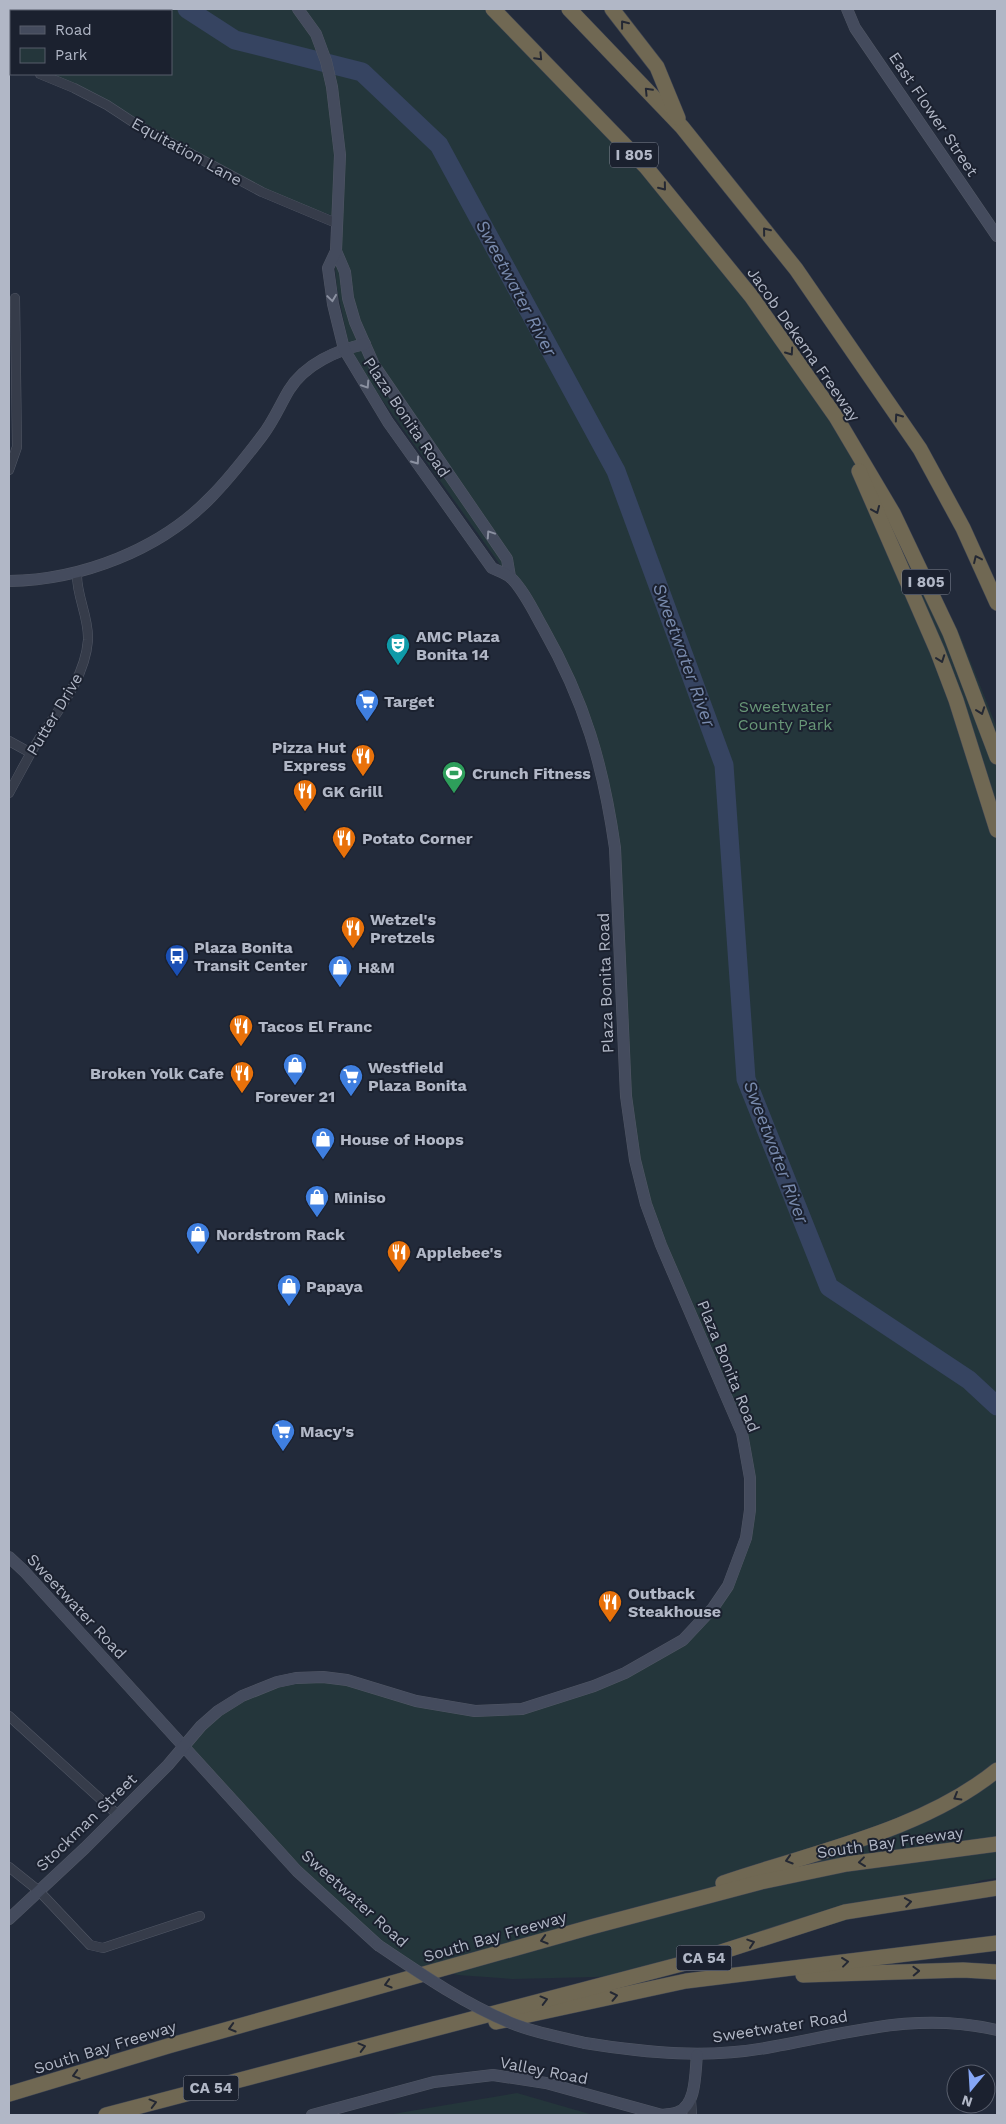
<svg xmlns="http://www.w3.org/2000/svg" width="1006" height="2124" font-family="'Work Sans',sans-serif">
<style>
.green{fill:#24363b}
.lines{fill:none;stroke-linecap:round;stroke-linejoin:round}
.river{stroke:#364461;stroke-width:19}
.street-casing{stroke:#515765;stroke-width:10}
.secondary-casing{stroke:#515765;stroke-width:12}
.highway-casing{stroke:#3e4452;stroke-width:16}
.street{stroke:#363c4a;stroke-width:9}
.secondary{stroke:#444b5d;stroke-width:11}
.highway{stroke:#706853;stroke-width:15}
.secondary-bridge-casing{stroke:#515765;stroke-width:12;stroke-linecap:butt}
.secondary-bridge{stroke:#444b5d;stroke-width:11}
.oneway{stroke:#242833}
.oneway2{stroke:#8b91a1}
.labels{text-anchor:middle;stroke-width:4;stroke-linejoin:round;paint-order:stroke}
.shield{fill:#1b212f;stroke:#848a99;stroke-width:1}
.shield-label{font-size:15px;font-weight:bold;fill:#b1b7c6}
.street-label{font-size:16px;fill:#b1b7c6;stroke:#1b212f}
.poi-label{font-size:16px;font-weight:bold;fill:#b1b7c6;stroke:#1b212f;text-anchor:start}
.park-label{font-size:16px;fill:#689777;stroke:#1b212f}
.water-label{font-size:18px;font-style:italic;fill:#798bae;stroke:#1b212f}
</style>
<rect width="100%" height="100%" fill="#222a3a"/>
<g class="green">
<path d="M 9,9 L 491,9 L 644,165 L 752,296 L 896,510 L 960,635 L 997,728 L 997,1878 L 983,1880 L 820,1928 L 636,1976 L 513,1979 L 458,1975 L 411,1964 L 363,1932 L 184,1745 L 247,1694 L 325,1678 L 432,1705 L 522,1709 L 664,1652 L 715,1606 L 747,1531 L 743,1442 L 660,1246 L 632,1141 L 616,857 L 592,736 L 534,612 L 375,390 L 349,346 L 337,288 L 334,257 L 337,217 L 261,192 L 41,74 L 171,74 L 171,11 L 11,11 L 11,63 L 9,62 Z"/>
<path d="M 517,2093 L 593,2115 L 387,2115 Z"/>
</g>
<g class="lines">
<path class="river" d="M 187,9 L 235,40 L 362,72 L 439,145 L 616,471 L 724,765 L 746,1079 L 829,1287 L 969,1380 L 997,1406"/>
<g class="street-casing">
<g id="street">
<path d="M 9,64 L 11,64"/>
<path d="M 40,74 L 74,88 L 107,105 L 139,126 L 262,192 L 336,223"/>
<path d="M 9,470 L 17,447 L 15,298"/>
<path d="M 9,741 L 31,753"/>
<path d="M 9,793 C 19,775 28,757 39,739 C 59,709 85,678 88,640 C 89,616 76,596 77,573"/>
<path d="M 9,1716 L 118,1815"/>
<path d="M 9,1867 L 39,1891 L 90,1945 L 103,1948 L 200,1916"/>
<path d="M 691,2100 L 692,2115"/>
</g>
</g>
<g class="secondary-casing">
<g id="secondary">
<path d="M 847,9 L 855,28 L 997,236"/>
<path d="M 336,251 L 345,272 L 348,298 L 355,322 L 374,365 L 507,559 L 510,577"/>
<path d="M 9,581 C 81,580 160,550 211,497 C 230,478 246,457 262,436 C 273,422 280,405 289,390 C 305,364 337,350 365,344"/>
<path d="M 9,1557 L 24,1571 L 297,1871 L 378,1945"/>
<path d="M 9,1919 L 85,1848 L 168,1765 L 201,1726 L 218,1711 L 242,1696 L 277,1682 L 296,1678 L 323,1677 L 347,1680 L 416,1701 L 475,1711 L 522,1709 L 594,1686 L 625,1673 L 683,1640 L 713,1608 L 728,1586 L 746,1538 L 750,1510 L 750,1478 L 742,1433 L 661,1245 L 646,1204 L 635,1160 L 626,1096 L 615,848 C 603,764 585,702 543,628 C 535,614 522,587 510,577 C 505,573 498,571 492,568 L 388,422 L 344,349 L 333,304 L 328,268 L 336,251 L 340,155 L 332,87 L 326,61 L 316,34 L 298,9"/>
<path d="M 585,2043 C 648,2053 708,2059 771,2047 C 850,2033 917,2011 997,2030"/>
<path d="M 312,2115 L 434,2082 L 493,2075 L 546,2083 L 662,2115 C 667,2114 673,2114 678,2112 C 697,2105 695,2071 697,2055"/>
</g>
</g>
<g class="highway-casing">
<g id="highway">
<path d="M 493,9 L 646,167 L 751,296 L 836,417 L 893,513 L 950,633 L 997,757"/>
<path d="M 569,9 L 682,127 L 796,269 L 920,449 L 963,528 L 997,603"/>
<path d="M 612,9 L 657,67 L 678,118"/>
<path d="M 859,471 L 937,650 L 956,700 L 997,830"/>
<path d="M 723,1883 C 813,1852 922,1831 997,1770"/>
<path d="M 803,1975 L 963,1970 L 997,1972"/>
<path d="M 496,2022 L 686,1981 L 997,1943"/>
<path d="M 9,2094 L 168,2046 L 591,1927 L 761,1882 L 847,1864 L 997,1844"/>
<path d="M 106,2115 L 693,1961 L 845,1912 L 997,1888"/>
</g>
</g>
<use href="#street" class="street"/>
<use href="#secondary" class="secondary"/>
<use href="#highway" class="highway"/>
<g class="secondary-bridge-casing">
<path id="secondary-bridge" d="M 378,1945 C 421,1974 463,2003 511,2023 C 535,2033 561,2037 585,2043"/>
</g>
<use href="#secondary-bridge" class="secondary-bridge"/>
</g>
<defs><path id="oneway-chevron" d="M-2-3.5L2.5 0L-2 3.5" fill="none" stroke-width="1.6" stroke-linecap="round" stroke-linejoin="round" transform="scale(1.25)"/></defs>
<g class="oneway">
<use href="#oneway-chevron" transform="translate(624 24) rotate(-128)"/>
<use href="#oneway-chevron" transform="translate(539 57) rotate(46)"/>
<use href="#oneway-chevron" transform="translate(648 91) rotate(-134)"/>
<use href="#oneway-chevron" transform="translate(663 187) rotate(51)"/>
<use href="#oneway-chevron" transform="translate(766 231) rotate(-129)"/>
<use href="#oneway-chevron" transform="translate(790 352) rotate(55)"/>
<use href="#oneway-chevron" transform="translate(898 417) rotate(-125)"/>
<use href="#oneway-chevron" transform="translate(876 510) rotate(67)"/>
<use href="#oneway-chevron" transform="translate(977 559) rotate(-115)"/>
<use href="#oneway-chevron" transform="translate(941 659) rotate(70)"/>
<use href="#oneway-chevron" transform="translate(981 711) rotate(70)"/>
<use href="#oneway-chevron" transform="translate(957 1797) rotate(150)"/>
<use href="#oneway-chevron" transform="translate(789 1860) rotate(163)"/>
<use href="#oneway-chevron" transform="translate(862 1862) rotate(173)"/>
<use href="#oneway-chevron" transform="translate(908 1902) rotate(-9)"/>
<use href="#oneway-chevron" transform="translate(544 1940) rotate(164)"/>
<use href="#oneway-chevron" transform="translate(751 1943) rotate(-18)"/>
<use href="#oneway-chevron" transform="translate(845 1962) rotate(-7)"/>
<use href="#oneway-chevron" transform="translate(916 1971) rotate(-2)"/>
<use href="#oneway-chevron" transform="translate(388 1984) rotate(164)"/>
<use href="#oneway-chevron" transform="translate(614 1996) rotate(-12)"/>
<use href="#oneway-chevron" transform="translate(544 2000) rotate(-15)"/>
<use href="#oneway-chevron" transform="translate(232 2028) rotate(164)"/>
<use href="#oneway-chevron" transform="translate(362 2047) rotate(-15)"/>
<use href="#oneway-chevron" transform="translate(76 2075) rotate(164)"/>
<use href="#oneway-chevron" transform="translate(153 2103) rotate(-15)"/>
</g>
<g class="oneway2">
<use href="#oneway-chevron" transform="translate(332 298) rotate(82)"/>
<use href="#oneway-chevron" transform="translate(366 385) rotate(57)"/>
<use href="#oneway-chevron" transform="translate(416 461) rotate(55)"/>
<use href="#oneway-chevron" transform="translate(490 534) rotate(-124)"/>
</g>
<defs>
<g id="theatre-pin" transform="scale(1.25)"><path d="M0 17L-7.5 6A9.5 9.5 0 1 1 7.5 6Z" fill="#0f9aa8" stroke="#1b212f"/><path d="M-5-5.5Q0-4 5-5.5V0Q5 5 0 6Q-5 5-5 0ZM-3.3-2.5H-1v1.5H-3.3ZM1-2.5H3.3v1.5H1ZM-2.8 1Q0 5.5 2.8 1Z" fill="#fff"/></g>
<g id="supermarket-pin" transform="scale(1.25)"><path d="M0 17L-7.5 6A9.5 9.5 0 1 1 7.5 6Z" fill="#3f7fe0" stroke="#1b212f"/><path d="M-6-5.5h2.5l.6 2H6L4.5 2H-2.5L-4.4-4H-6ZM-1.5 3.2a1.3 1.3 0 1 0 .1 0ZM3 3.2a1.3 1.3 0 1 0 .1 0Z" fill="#fff"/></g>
<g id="restaurant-pin" transform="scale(1.25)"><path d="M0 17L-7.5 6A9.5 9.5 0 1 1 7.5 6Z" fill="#e8710a" stroke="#1b212f"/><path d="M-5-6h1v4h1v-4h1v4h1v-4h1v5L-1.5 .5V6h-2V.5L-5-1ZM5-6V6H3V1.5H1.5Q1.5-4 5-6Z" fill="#fff"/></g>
<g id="stadium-pin" transform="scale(1.25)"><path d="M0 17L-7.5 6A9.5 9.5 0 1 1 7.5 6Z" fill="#2e9e5b" stroke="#1b212f"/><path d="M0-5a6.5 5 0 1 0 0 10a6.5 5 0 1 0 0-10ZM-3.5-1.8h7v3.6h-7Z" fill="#fff"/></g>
<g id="bus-pin" transform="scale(1.25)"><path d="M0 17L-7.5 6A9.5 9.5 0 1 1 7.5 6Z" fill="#1a4fb4" stroke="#1b212f"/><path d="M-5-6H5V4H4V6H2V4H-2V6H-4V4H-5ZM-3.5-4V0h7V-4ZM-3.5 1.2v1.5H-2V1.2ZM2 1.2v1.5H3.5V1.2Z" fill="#fff"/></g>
<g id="shop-pin" transform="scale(1.25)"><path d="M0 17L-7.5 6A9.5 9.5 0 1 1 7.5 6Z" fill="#3f7fe0" stroke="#1b212f"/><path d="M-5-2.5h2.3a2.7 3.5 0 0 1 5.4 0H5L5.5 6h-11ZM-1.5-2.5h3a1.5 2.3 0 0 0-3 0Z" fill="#fff"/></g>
</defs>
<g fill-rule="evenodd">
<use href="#theatre-pin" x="398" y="645"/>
<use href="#supermarket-pin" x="367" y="701"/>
<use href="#restaurant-pin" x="363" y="756"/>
<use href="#stadium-pin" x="454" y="773"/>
<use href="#restaurant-pin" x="305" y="791"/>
<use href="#restaurant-pin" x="344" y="838"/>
<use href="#restaurant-pin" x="353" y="928"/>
<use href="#bus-pin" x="177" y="956"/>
<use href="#shop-pin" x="340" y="967"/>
<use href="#restaurant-pin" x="241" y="1026"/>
<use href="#shop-pin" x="295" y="1065"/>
<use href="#restaurant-pin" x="242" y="1073"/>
<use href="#supermarket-pin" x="351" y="1076"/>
<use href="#shop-pin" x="323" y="1139"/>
<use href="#shop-pin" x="317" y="1197"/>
<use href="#shop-pin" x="198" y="1234"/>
<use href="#restaurant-pin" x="399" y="1252"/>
<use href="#shop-pin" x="289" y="1286"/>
<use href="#supermarket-pin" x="283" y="1431"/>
<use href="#restaurant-pin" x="610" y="1602"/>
</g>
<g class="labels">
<g class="shield">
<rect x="610" y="142.5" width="48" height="25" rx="4"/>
<rect x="902" y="569.5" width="48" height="25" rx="4"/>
<rect x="676.5" y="1945.5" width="55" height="25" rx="4"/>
<rect x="183.5" y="2075.5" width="55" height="25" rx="4"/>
</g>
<g class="shield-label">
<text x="634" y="160">I 805</text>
<text x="926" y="587">I 805</text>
<text x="704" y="1963">CA 54</text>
<text x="211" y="2093">CA 54</text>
</g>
<g class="street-label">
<text transform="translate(934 114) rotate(56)" y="6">East Flower Street</text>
<text transform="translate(187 151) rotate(29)" y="6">Equitation Lane</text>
<text transform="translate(804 344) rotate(55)" y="6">Jacob Dekema Freeway</text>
<text transform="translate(407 417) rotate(56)" y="6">Plaza Bonita Road</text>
<text transform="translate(54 714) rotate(-59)" y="6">Putter Drive</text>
<text transform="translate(605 983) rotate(-92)" y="6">Plaza Bonita Road</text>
<text transform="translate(729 1366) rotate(68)" y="6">Plaza Bonita Road</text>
<text transform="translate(77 1606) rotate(47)" y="6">Sweetwater Road</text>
<text transform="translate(86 1822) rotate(-44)" y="6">Stockman Street</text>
<text transform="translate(890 1842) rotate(-8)" y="6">South Bay Freeway</text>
<text transform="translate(355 1898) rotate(42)" y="6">Sweetwater Road</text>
<text transform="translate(495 1936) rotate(-16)" y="6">South Bay Freeway</text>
<text transform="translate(780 2026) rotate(-9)" y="6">Sweetwater Road</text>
<text transform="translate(105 2047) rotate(-17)" y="6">South Bay Freeway</text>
<text transform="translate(544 2070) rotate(11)" y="6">Valley Road</text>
</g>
<g class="poi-label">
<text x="416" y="642">AMC Plaza<tspan x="416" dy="18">Bonita 14</tspan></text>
<text x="384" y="707">Target</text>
<text x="346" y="753" text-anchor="end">Pizza Hut<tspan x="346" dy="18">Express</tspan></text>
<text x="472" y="779">Crunch Fitness</text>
<text x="322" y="797">GK Grill</text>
<text x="362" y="844">Potato Corner</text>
<text x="370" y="925">Wetzel's<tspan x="370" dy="18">Pretzels</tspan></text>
<text x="194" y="953">Plaza Bonita<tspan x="194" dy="18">Transit Center</tspan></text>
<text x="358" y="973">H&amp;M</text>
<text x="258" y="1032">Tacos El Franc</text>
<text x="368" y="1073">Westfield<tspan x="368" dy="18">Plaza Bonita</tspan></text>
<text x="224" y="1079" text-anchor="end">Broken Yolk Cafe</text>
<text x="295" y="1102" text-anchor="middle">Forever 21</text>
<text x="340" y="1145">House of Hoops</text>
<text x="334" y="1203">Miniso</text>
<text x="216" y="1240">Nordstrom Rack</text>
<text x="416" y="1258">Applebee's</text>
<text x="306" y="1292">Papaya</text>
<text x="300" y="1437">Macy's</text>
<text x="628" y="1599">Outback<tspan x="628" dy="18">Steakhouse</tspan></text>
</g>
<g class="park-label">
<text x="785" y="712">Sweetwater<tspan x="785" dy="18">County Park</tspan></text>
</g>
<g class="water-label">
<text transform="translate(516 288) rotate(62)" y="6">Sweetwater River</text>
<text transform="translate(684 655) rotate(70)" y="6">Sweetwater River</text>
<text transform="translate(776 1152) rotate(69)" y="6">Sweetwater River</text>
</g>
</g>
<rect width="1006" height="2124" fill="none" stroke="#b1b7c6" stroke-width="20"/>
<rect x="10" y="10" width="162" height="65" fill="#1b212f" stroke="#575d6b"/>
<rect x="20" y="26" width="25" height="8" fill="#444b5d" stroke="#575d6b"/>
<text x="55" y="35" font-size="15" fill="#b1b7c6">Road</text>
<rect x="20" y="48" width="25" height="15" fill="#24363b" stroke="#575d6b"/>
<text x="55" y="60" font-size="15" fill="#b1b7c6">Park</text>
<g transform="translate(971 2089) rotate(198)"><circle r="24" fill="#1b212f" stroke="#575d6b"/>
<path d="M0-4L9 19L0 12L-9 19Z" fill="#86a7f6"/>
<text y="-8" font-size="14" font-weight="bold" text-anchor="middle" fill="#b1b7c6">N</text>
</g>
</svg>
